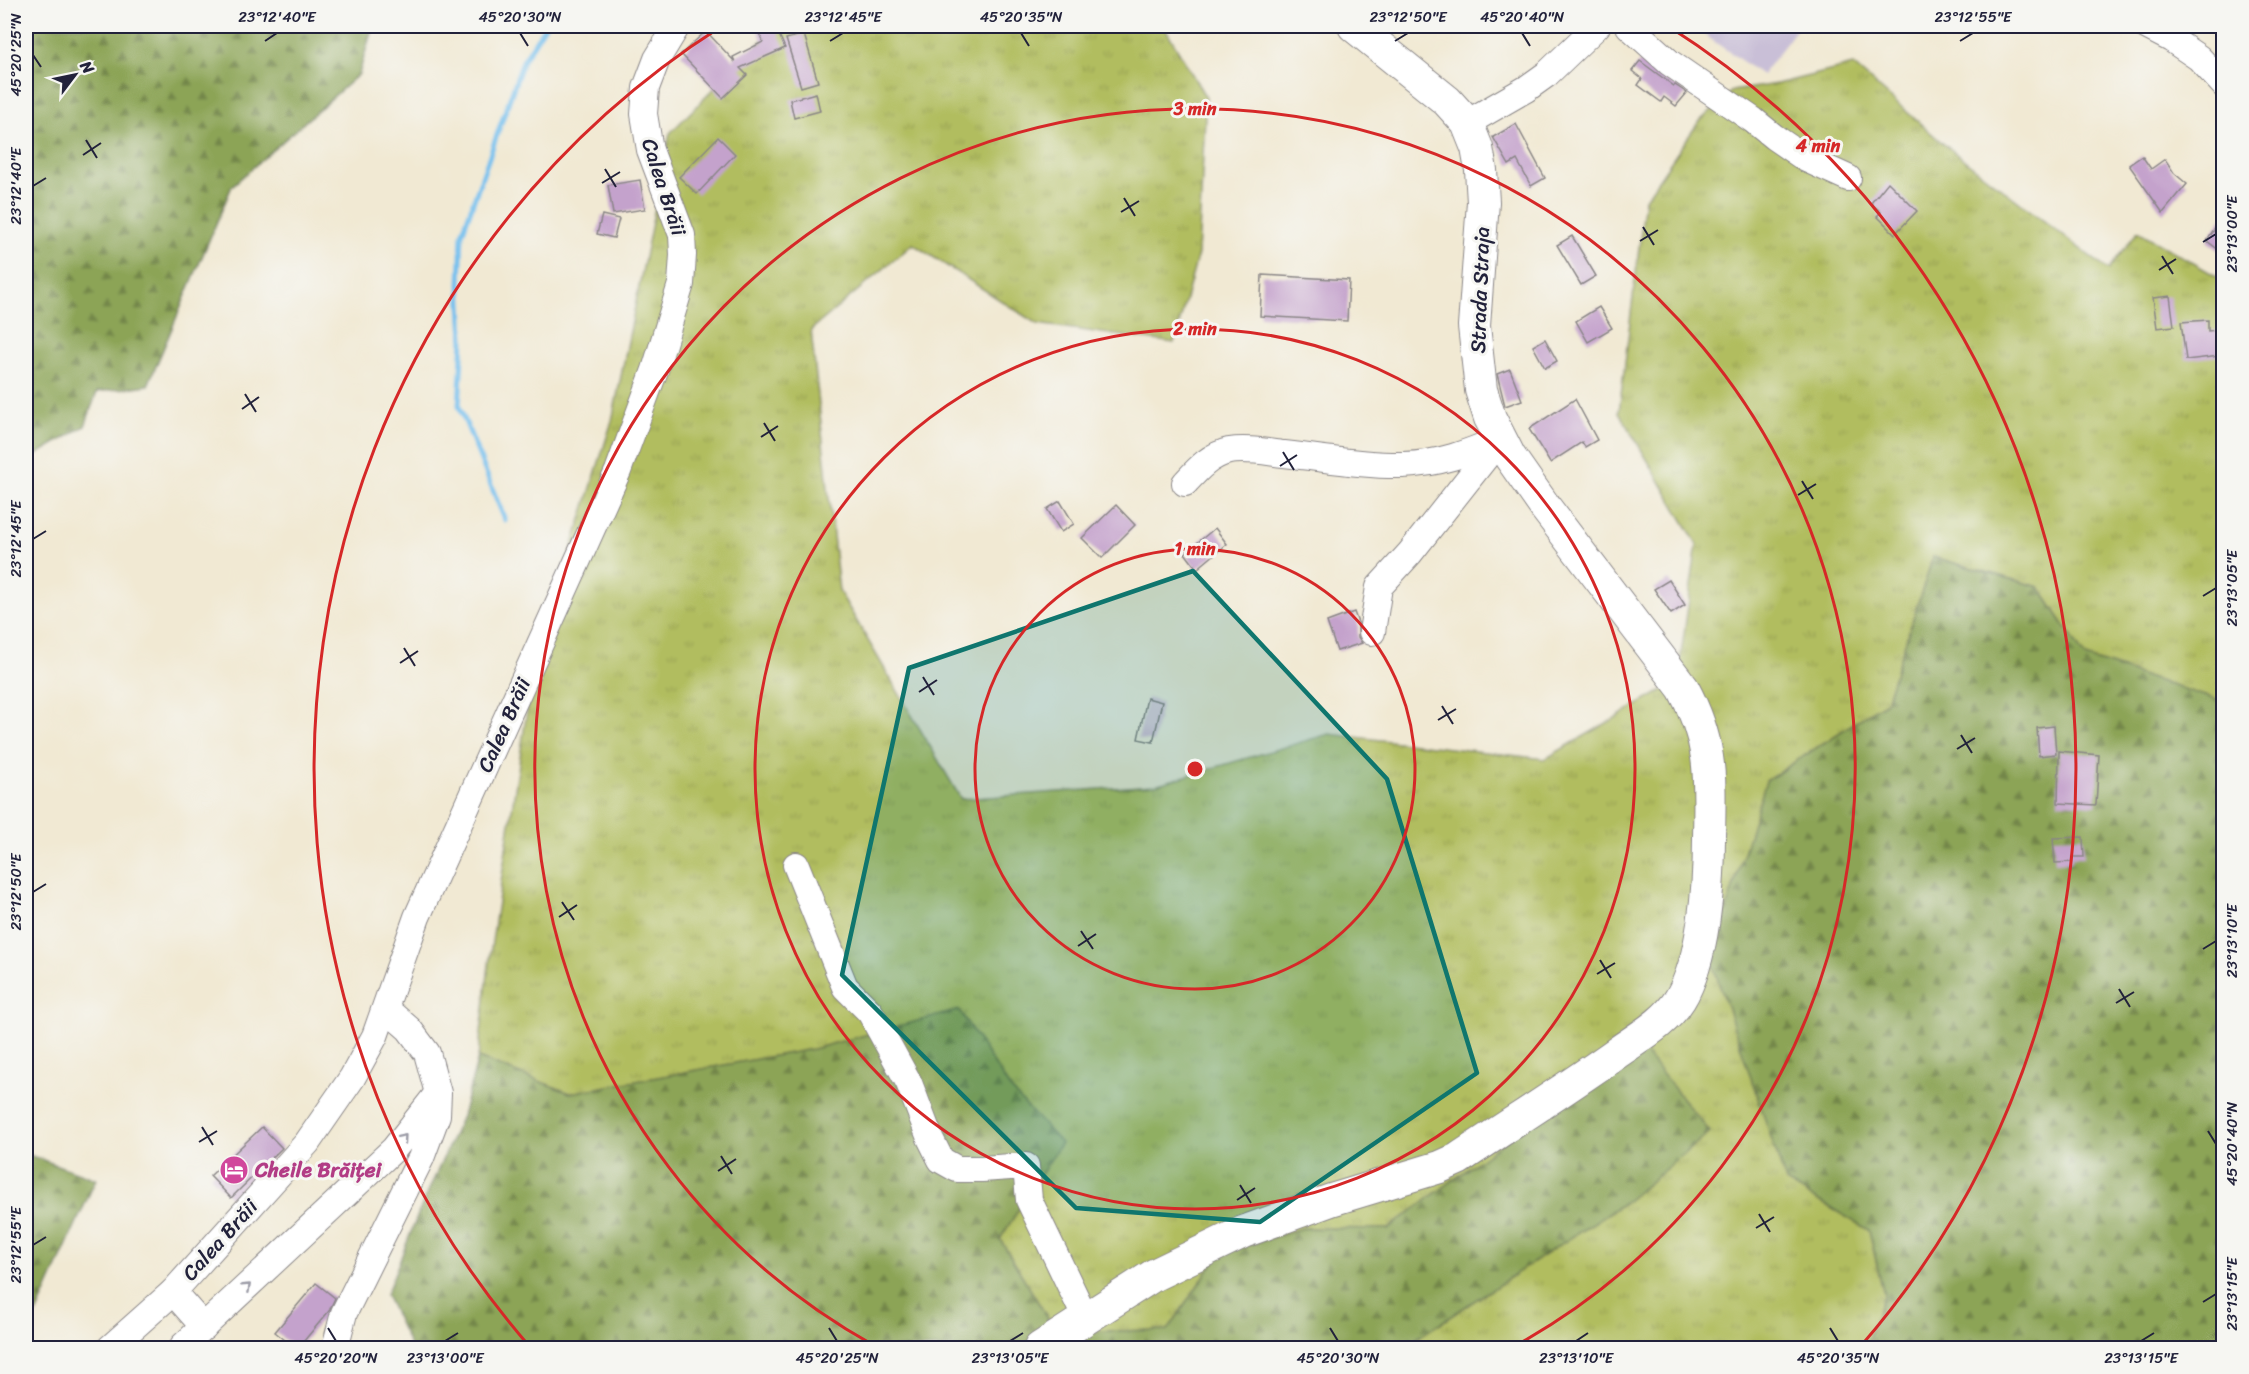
<svg xmlns="http://www.w3.org/2000/svg" width="2249" height="1374" font-family="Sriracha,sans-serif">
<style>
.industrial{fill:#c9bfd7}
.grass{fill:url(#grass-tufts);stroke:#6a704d;stroke-width:1.5}
.forest{fill:url(#forest-firs);stroke:#576348;stroke-width:1.5}
.lines{fill:none;stroke-linecap:round;stroke-linejoin:round}
.stream{stroke:#74c0ee;stroke-width:5}
.building{fill:#c4a2cc}
.minor-casing{stroke:#8a8687;stroke-width:28}
.major-casing{stroke:#8a8687;stroke-width:34}
.minor{stroke:#fff;stroke-width:26}
.major{stroke:#fff;stroke-width:32}
.oneway{stroke:#9c9ca7}
.marked{fill:#0f766e;fill-opacity:0.2;stroke:#0f766e;stroke-width:4.5;stroke-linejoin:round}
.ticks{fill:none;stroke:#22223b;stroke-width:2}
.ring{fill:none;stroke:#d62828;stroke-width:3}
.labels{text-anchor:middle;stroke-width:6;stroke-linejoin:round;paint-order:stroke}
.street-label{font-size:21px;fill:#22223b;stroke:#f6f6f2}
.hotel-label{font-size:21px;font-weight:bold;fill:#b23c85;stroke:#f6f6f2;text-anchor:start}
.centre{fill:#d62828;stroke:#f6f6f2;stroke-width:3}
.ring-label{font-size:18px;text-anchor:middle;font-weight:bold;fill:#d62828;stroke:#f6f6f2;stroke-width:6;stroke-linejoin:round;paint-order:stroke}
.neatline{fill:none;stroke:#22223b;stroke-width:2}
.ticks-label{font-size:15px;text-anchor:middle;fill:#22223b}
</style>
<defs>
<pattern id="grass-tufts" width="24" height="20" patternUnits="userSpaceOnUse" patternTransform="scale(1.5)"><rect width="24" height="20" fill="#b1bd5f"/><path d="M3 7l-1-3M5 7V3M7 7l1-3M15 17l-1-3M17 17v-4M19 17l1-3" fill="none" stroke="#98a253"/></pattern>
<pattern id="forest-firs" width="22" height="20" patternUnits="userSpaceOnUse" patternTransform="scale(1.5)"><rect width="22" height="20" fill="#8ca456"/><path d="M5 1l3.5 6h-7zM16 11l3.5 6h-7z" fill="#728548"/></pattern>
</defs>
<rect width="100%" height="100%" fill="#f6f6f2"/>
<filter id="ink" filterUnits="userSpaceOnUse"><feTurbulence type="fractalNoise" baseFrequency=".0167" numOctaves="2"/><feDisplacementMap in="SourceGraphic" scale="12" xChannelSelector="R" yChannelSelector="G"/><feConvolveMatrix kernelMatrix="1 2 1 2 8 2 1 2 1" color-interpolation-filters="sRGB"/></filter>
<filter id="wash" filterUnits="userSpaceOnUse"><feTurbulence type="fractalNoise" baseFrequency=".008" numOctaves="4" result="noise"/><feDisplacementMap in="SourceGraphic" scale="24" xChannelSelector="R" yChannelSelector="G"/><feGaussianBlur stdDeviation="1.35" result="paint"/><feColorMatrix in="noise" values="0 0 0 0 0 0 0 0 0 0 0 0 0 0 0 0 0 1.4 0 .05"/><feComposite in="paint" operator="in"/></filter>
<g filter="url(#wash)">
<rect width="100%" height="100%" fill="#f1e9d3"/>
<path class="industrial" d="M 1692,26 L 1799,26 L 1762,75 Z"/>
<path class="grass" d="M 776,26 L 1164,26 L 1206,98 L 1198,254 L 1174,343 L 1037,324 L 913,244 L 811,330 L 839,591 L 961,799 L 1155,785 L 1329,734 L 1545,759 L 1677,682 L 1697,544 L 1619,412 L 1645,199 L 1698,123 L 1732,91 L 1777,84 L 1853,65 L 1946,146 L 2108,270 L 2138,231 L 2223,280 L 2223,702 L 2085,657 L 2039,587 L 1933,557 L 1886,702 L 1766,781 L 1786,1182 L 1869,1230 L 1884,1295 L 1865,1348 L 1402,1348 L 1627,1201 L 1710,1132 L 1641,1049 L 1541,1114 L 1388,1229 L 1302,1228 L 1219,1254 L 1168,1330 L 1056,1332 L 1000,1239 L 1060,1143 L 1011,1090 L 959,1010 L 813,1049 L 570,1093 L 478,1058 L 491,948 L 533,671 L 612,421 L 670,133 Z"/>
<g class="forest">
<path d="M 26,26 L 373,26 L 359,74 L 232,186 L 148,385 L 97,392 L 85,426 L 26,461 Z"/>
<path d="M 1933,557 L 2039,587 L 2085,657 L 2223,702 L 2223,1348 L 1865,1348 L 1884,1295 L 1869,1230 L 1786,1182 L 1711,959 L 1766,781 L 1886,702 Z"/>
<path d="M 959,1010 L 1011,1090 L 1061,1143 L 1000,1239 L 1056,1332 L 1168,1330 L 1219,1254 L 1302,1228 L 1388,1229 L 1541,1114 L 1641,1048 L 1710,1132 L 1627,1201 L 1402,1348 L 411,1348 L 386,1295 L 419,1212 L 462,1116 L 478,1058 L 570,1093 L 813,1049 Z"/>
<path d="M 26,1154 L 96,1179 L 26,1337 Z"/>
</g>
<g class="lines">
<path class="stream" d="M 505,520 L 459,406 L 463,339 L 460,284 L 462,234 L 523,61 L 545,26"/>
</g>
<g id="blocks">
<g class="building">
<path d="M 756,26 L 775,26 L 785,48 L 740,68 L 747,75 L 723,98 L 681,54 L 706,31 L 735,62 L 733,57 L 763,42 Z"/>
<path d="M 804,34 L 818,82 L 801,87 L 786,39 Z"/>
<path d="M 1640,61 L 1674,86 L 1675,85 L 1687,93 L 1676,106 L 1664,97 L 1661,102 L 1638,85 L 1642,79 L 1632,71 Z"/>
<path d="M 816,93 L 820,111 L 794,118 L 790,100 Z"/>
<path d="M 1516,124 L 1545,178 L 1531,186 L 1517,160 L 1509,165 L 1493,137 Z"/>
<path d="M 718,137 L 735,154 L 697,194 L 679,177 Z"/>
<path d="M 2142,156 L 2151,169 L 2165,159 L 2174,173 L 2187,184 L 2163,213 L 2129,165 Z"/>
<path d="M 640,180 L 645,209 L 613,214 L 608,185 Z"/>
<path d="M 1888,182 L 1917,211 L 1895,234 L 1877,216 L 1881,212 L 1871,203 Z"/>
<path d="M 602,215 L 619,219 L 614,238 L 597,234 Z"/>
<path d="M 2223,216 L 2223,253 L 2207,241 Z"/>
<path d="M 1572,236 L 1596,276 L 1581,285 L 1557,245 Z"/>
<path d="M 1262,275 L 1349,280 L 1347,321 L 1260,316 Z"/>
<path d="M 2170,296 L 2174,326 L 2157,328 L 2153,298 Z"/>
<path d="M 1599,307 L 1612,328 L 1588,342 L 1576,321 Z"/>
<path d="M 2208,320 L 2208,331 L 2217,330 L 2220,356 L 2186,360 L 2181,322 Z"/>
<path d="M 1545,339 L 1557,361 L 1545,368 L 1533,346 Z"/>
<path d="M 1510,369 L 1522,400 L 1505,406 L 1497,374 Z"/>
<path d="M 1575,399 L 1597,440 L 1585,447 L 1582,442 L 1550,463 L 1529,429 Z"/>
<path d="M 1060,501 L 1074,524 L 1061,532 L 1047,509 Z"/>
<path d="M 1116,505 L 1135,525 L 1102,558 L 1082,538 Z"/>
<path d="M 1215,528 L 1227,544 L 1197,569 L 1185,553 Z"/>
<path d="M 1669,580 L 1685,605 L 1671,614 L 1654,589 Z"/>
<path d="M 1354,612 L 1358,623 L 1358,637 L 1362,643 L 1337,651 L 1327,622 Z"/>
<path d="M 1147,698 L 1162,702 L 1153,742 L 1138,739 Z"/>
<path d="M 2054,726 L 2056,754 L 2039,756 L 2037,728 Z"/>
<path d="M 2059,751 L 2099,755 L 2096,805 L 2058,803 Z"/>
<path d="M 2083,837 L 2084,857 L 2072,857 L 2072,862 L 2055,863 L 2053,838 Z"/>
<path d="M 262,1127 L 282,1148 L 231,1198 L 210,1176 Z"/>
<path d="M 316,1283 L 335,1298 L 329,1311 L 298,1348 L 295,1348 L 275,1332 Z"/>
</g>
</g>
</g>
<g filter="url(#ink)">
<use href="#blocks" fill-opacity="0" stroke="#8a8687" stroke-width="1.5"/>
<g class="lines">
<g class="minor-casing">
<g id="minor">
<path d="M 1629,26 L 1670,63 L 1753,120 L 1774,137 L 1806,159 L 1848,178"/>
<path d="M 2146,26 L 2171,39 L 2199,58 L 2224,85"/>
<path d="M 1467,123 L 1526,89 L 1547,74 L 1597,26"/>
<path d="M 1185,483 C 1197,470 1210,455 1229,451 C 1247,448 1266,452 1284,454 C 1323,458 1364,466 1403,465 C 1439,464 1468,453 1500,439"/>
<path d="M 1372,632 L 1379,587 L 1410,553 L 1496,444"/>
<path d="M 796,865 L 845,987 L 870,1012 L 909,1083 L 930,1138 L 941,1160 L 957,1169 L 982,1169 L 1026,1166 L 1029,1200 L 1086,1319"/>
<path d="M 173,1292 L 204,1327"/>
<path d="M 183,1346 L 394,1149 L 434,1098"/>
<path d="M 110,1348 L 173,1292 L 307,1143 L 352,1078 L 375,1036 L 417,917 L 618,471 L 655,370 L 681,284 L 683,255 L 682,235 L 650,150 L 644,114 L 646,88 L 657,59 L 677,26"/>
<path d="M 335,1348 L 344,1313 L 421,1158 L 437,1115 L 438,1093 L 427,1053 L 409,1029 L 386,1009"/>
</g>
</g>
<g class="major-casing">
<path id="major" d="M 1040,1348 L 1154,1275 L 1243,1232 L 1331,1200 L 1440,1167 L 1458,1159 C 1512,1123 1566,1089 1618,1052 C 1639,1037 1666,1022 1680,999 C 1704,959 1709,885 1709,838 C 1710,778 1713,744 1683,688 L 1545,507 L 1510,457 L 1490,418 L 1481,390 L 1474,326 L 1483,202 L 1481,170 L 1477,148 L 1467,123 L 1447,101 L 1354,26"/>
</g>
<use href="#minor" class="minor"/>
<use href="#major" class="major"/>
</g>
<defs><path id="oneway-chevron" d="M-2-3.5L2.5 0L-2 3.5" fill="none" stroke-width="1.6" stroke-linecap="round" stroke-linejoin="round" transform="scale(1.5)"/></defs>
<g class="oneway">
<use href="#oneway-chevron" transform="translate(403 1138) rotate(-49)"/>
<use href="#oneway-chevron" transform="translate(247 1287) rotate(-43)"/>
</g>
</g>
<path class="marked" d="M 1193,571 L 1387,779 L 1477,1073 L 1260,1222 L 1076,1208 L 842,975 L 909,668 Z"/>
<path class="ticks" d="M 520,33 L 528,46M 1021,33 L 1029,46M 1522,33 L 1530,46M 265,41 L 277,33M 830,41 L 843,33M 1395,41 L 1408,33M 1960,41 L 1973,33M 33,55 L 41,67M 86,140 L 97,158M 83,155 L 101,143M 605,169 L 616,187M 602,183 L 620,172M 33,186 L 46,178M 1124,198 L 1135,216M 1121,212 L 1139,201M 1643,227 L 1654,245M 1640,241 L 1658,230M 2203,242 L 2216,234M 2162,256 L 2173,274M 2159,270 L 2176,259M 245,394 L 256,412M 242,409 L 259,397M 764,423 L 775,441M 761,437 L 778,426M 1283,452 L 1294,470M 1280,466 L 1297,455M 1802,481 L 1813,499M 1798,495 L 1816,484M 33,539 L 46,531M 2203,596 L 2216,588M 404,648 L 415,666M 400,663 L 418,651M 923,677 L 934,695M 919,692 L 937,680M 1442,706 L 1453,724M 1438,720 L 1456,709M 1961,735 L 1972,753M 1957,749 L 1975,738M 33,892 L 46,884M 562,902 L 574,920M 559,917 L 577,905M 1081,931 L 1093,949M 1078,946 L 1096,934M 2203,949 L 2216,941M 1600,960 L 1611,978M 1597,974 L 1615,963M 2119,989 L 2130,1007M 2116,1003 L 2134,992M 202,1127 L 213,1145M 2208,1131 L 2216,1144M 199,1142 L 217,1131M 721,1156 L 732,1174M 718,1171 L 736,1159M 1240,1185 L 1251,1203M 1237,1200 L 1255,1188M 1759,1214 L 1770,1232M 1756,1228 L 1774,1217M 33,1245 L 46,1237M 2203,1302 L 2216,1294M 328,1328 L 336,1341M 829,1328 L 837,1341M 1330,1328 L 1338,1341M 1830,1328 L 1838,1341M 445,1341 L 458,1333M 1010,1341 L 1023,1333M 1576,1341 L 1588,1333M 2141,1341 L 2154,1333"/>
<g class="ring">
<circle cx="1195" cy="769" r="220"/>
<circle cx="1195" cy="769" r="440"/>
<path d="M875 1346A660 660 0 1 1 1515 1346"/>
<path d="M530 1347A881 881 0 0 1 722 26M1668 26A881 881 0 0 1 1860 1347"/>
</g>
<defs>
<g id="hotel-disc" transform="scale(1.5)"><circle r="9.5" fill="#d1479c" stroke="#f6f6f2"/><path d="M-6-4.5h1.5V1H6V5H4.5V3h-9V5H-6ZM-4 0a1.8 1.8 0 1 1 3.6 0ZM.5 0V-2.5h3Q6-2.5 6 0Z" fill="#fff"/></g>
</defs>
<g fill-rule="evenodd">
<use href="#hotel-disc" x="234" y="1170"/>
</g>
<g class="labels">
<g class="street-label">
<text transform="translate(664 187) rotate(72)" y="7">Calea Brăii</text>
<text transform="translate(1480 290) rotate(-88)" y="7">Strada Straja</text>
<text transform="translate(504 725) rotate(-66)" y="7">Calea Brăii</text>
<text transform="translate(220 1240) rotate(-48)" y="7">Calea Brăii</text>
</g>
<g class="hotel-label">
<text x="255" y="1177">Cheile Brăiței</text>
</g>
</g>
<circle cx="1195" cy="769" r="9" class="centre"/>
<g class="ring-label">
<text x="1195" y="115">3 min</text>
<text x="1818" y="152">4 min</text>
<text x="1195" y="335">2 min</text>
<text x="1195" y="555">1 min</text>
</g>
<rect width="2249" height="1374" fill="none" stroke="#f6f6f2" stroke-width="66"/>
<g transform="translate(75 75) rotate(58)" stroke="#f6f6f2" stroke-width="4.5" paint-order="stroke">
<path d="M0-4.5L10 22L0 15L-10 22Z" fill="#22223b"/>
<text y="-9" font-size="16" font-weight="bold" text-anchor="middle" fill="#22223b">N</text>
</g>
<rect x="33" y="33" width="2183" height="1308" class="neatline"/>
<g class="ticks-label">
<text x="277" y="22">23°12'40"E</text>
<text x="520" y="22">45°20'30"N</text>
<text x="843" y="22">23°12'45"E</text>
<text x="1021" y="22">45°20'35"N</text>
<text x="1408" y="22">23°12'50"E</text>
<text x="1522" y="22">45°20'40"N</text>
<text x="1973" y="22">23°12'55"E</text>
<text transform="translate(16 55) rotate(-90)" y="5">45°20'25"N</text>
<text transform="translate(16 186) rotate(-90)" y="5">23°12'40"E</text>
<text transform="translate(2232 234) rotate(-90)" y="5">23°13'00"E</text>
<text transform="translate(16 539) rotate(-90)" y="5">23°12'45"E</text>
<text transform="translate(2232 588) rotate(-90)" y="5">23°13'05"E</text>
<text transform="translate(16 892) rotate(-90)" y="5">23°12'50"E</text>
<text transform="translate(2232 941) rotate(-90)" y="5">23°13'10"E</text>
<text transform="translate(2232 1144) rotate(-90)" y="5">45°20'40"N</text>
<text transform="translate(16 1245) rotate(-90)" y="5">23°12'55"E</text>
<text transform="translate(2232 1294) rotate(-90)" y="5">23°13'15"E</text>
<text x="336" y="1363">45°20'20"N</text>
<text x="445" y="1363">23°13'00"E</text>
<text x="837" y="1363">45°20'25"N</text>
<text x="1010" y="1363">23°13'05"E</text>
<text x="1338" y="1363">45°20'30"N</text>
<text x="1576" y="1363">23°13'10"E</text>
<text x="1838" y="1363">45°20'35"N</text>
<text x="2141" y="1363">23°13'15"E</text>
</g>
</svg>
